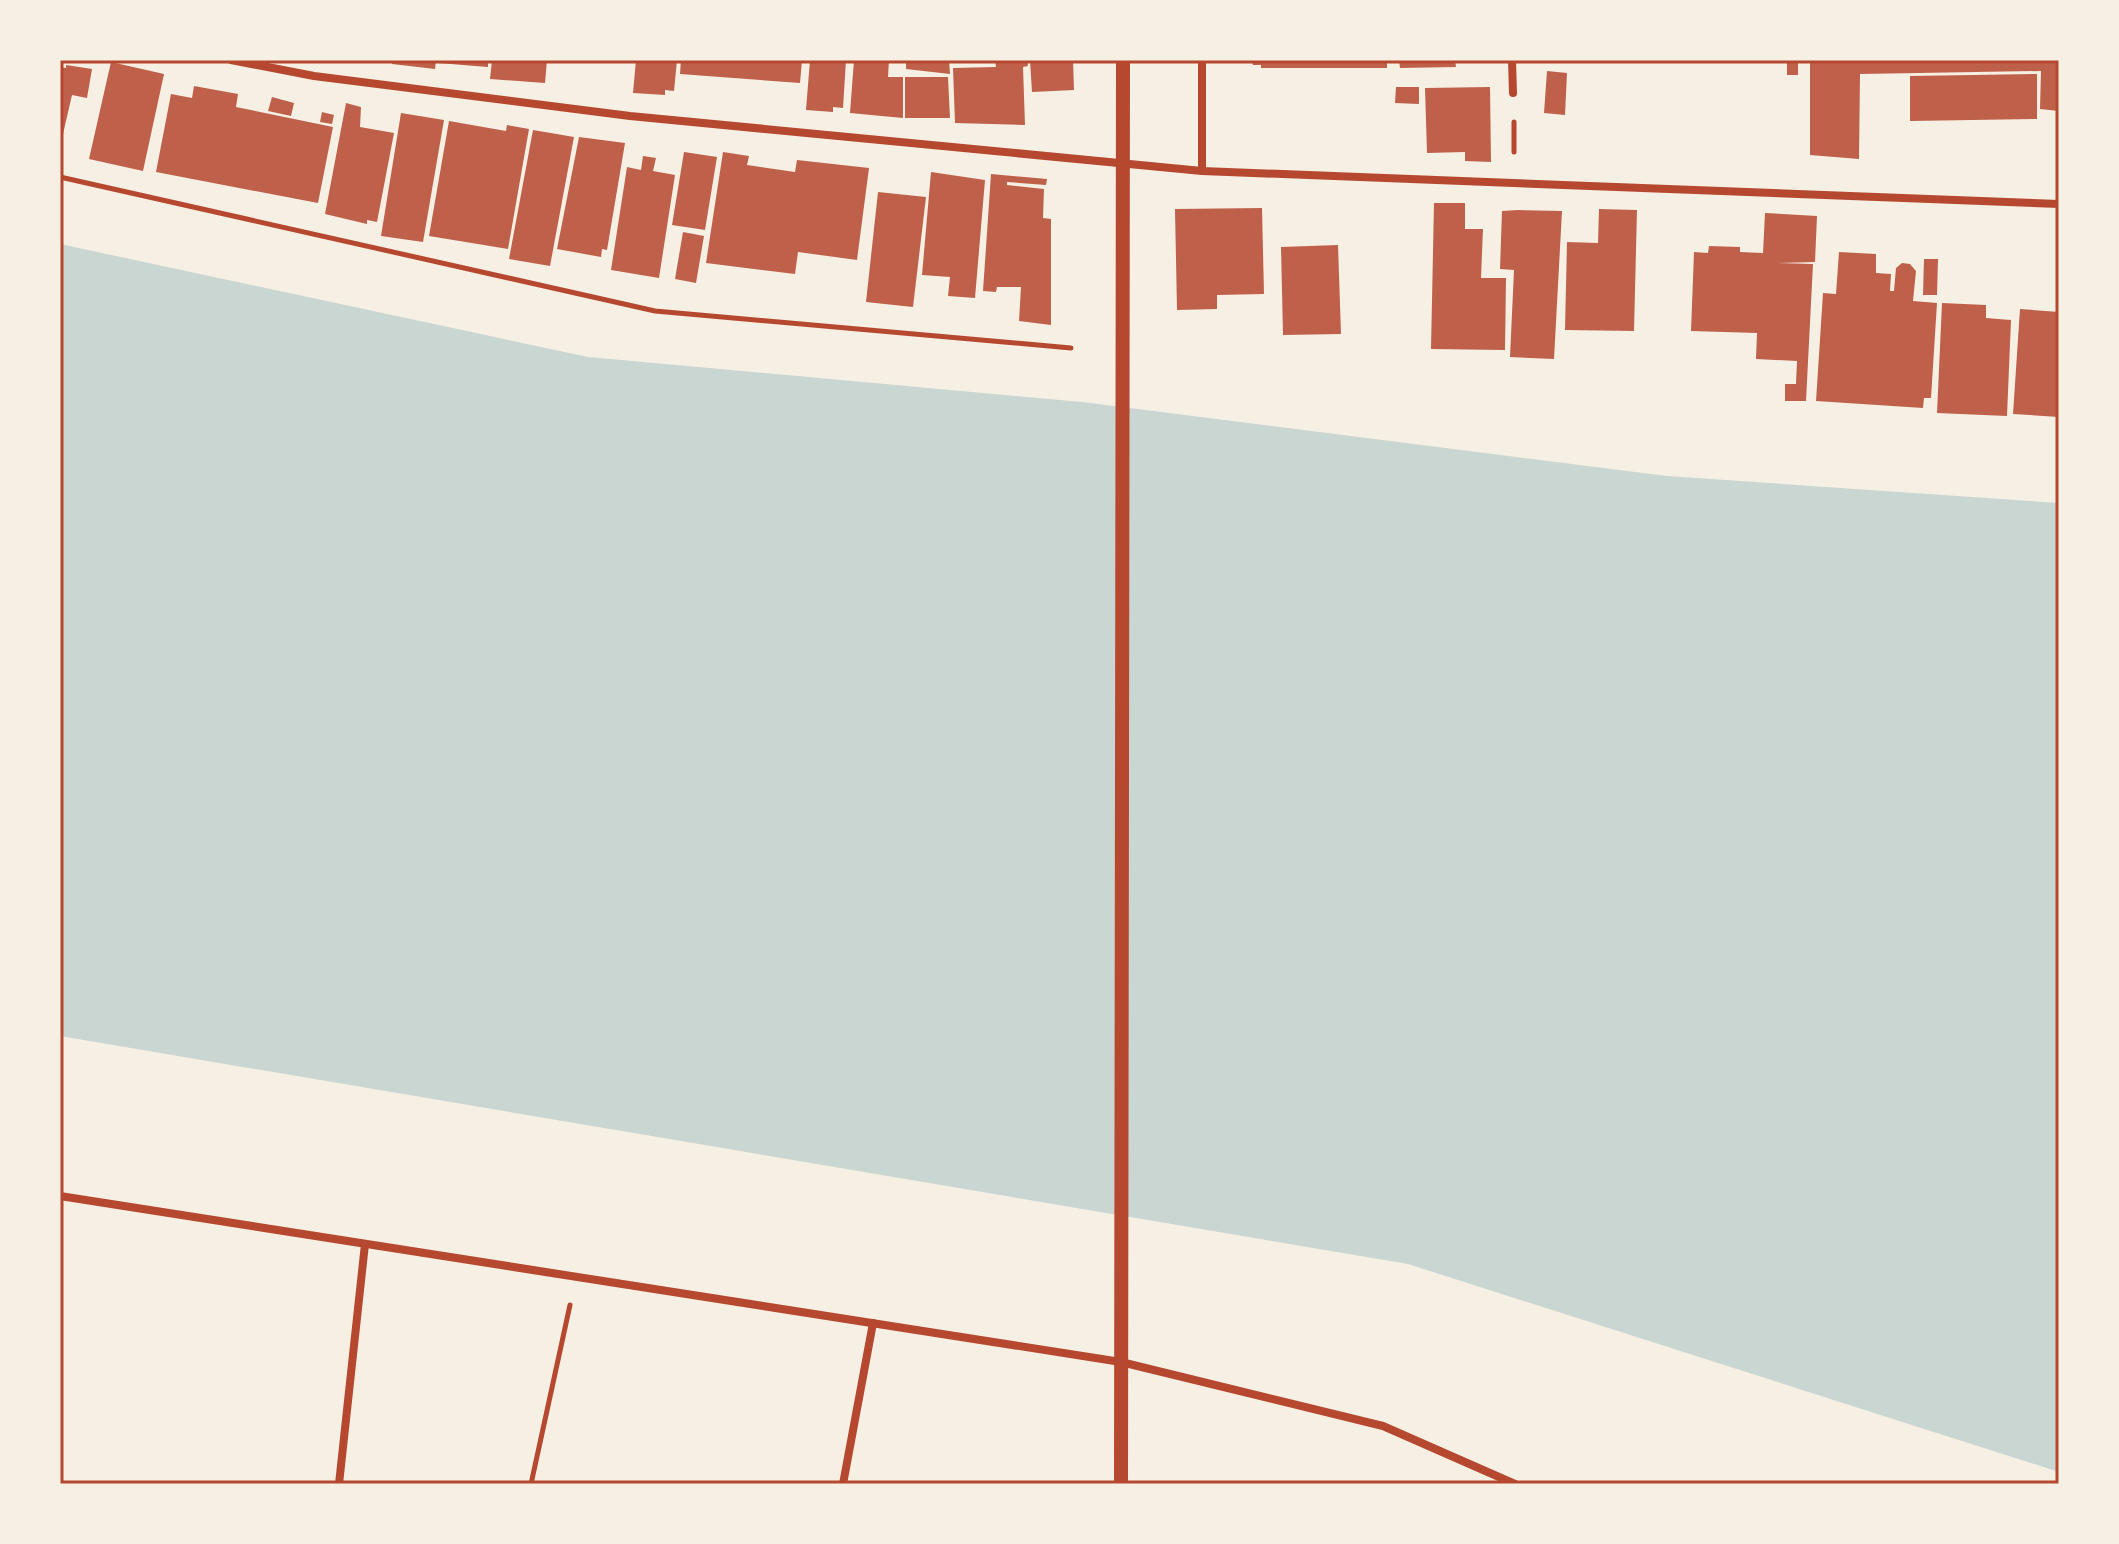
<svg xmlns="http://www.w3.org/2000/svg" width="2119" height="1544" font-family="Commissioner,sans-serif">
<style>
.water{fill:#c9d6d2}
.building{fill:#bf614a}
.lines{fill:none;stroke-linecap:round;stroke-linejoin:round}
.path{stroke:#b5482f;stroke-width:5}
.minor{stroke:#b5482f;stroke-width:8}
.tertiary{stroke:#b5482f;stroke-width:14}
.neatline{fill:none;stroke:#b5482f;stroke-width:3}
</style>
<rect width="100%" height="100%" fill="#f6efe4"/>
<path class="water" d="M 60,244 L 588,357 L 1082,402 L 1667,476 L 2059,503 L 2059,1472 L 1408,1264 L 60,1036 Z"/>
<g class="building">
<path d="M 392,60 L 436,60 L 435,69 L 392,64 Z"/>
<path d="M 438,60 L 488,60 L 488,67 L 438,63 Z"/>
<path d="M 492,60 L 547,60 L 545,83 L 490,79 Z"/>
<path d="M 636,60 L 677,60 L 674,91 L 665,90 L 665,95 L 633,93 Z"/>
<path d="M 681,60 L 802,60 L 800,83 L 680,74 Z"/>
<path d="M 810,60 L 846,60 L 843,108 L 833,107 L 833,112 L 806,110 Z"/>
<path d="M 854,60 L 889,60 L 888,77 L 903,77 L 903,118 L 850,113 Z"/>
<path d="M 906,60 L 949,60 L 950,74 L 906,69 Z"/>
<path d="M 995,60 L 1027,60 L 1028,66 L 1023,67 L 1025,125 L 955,123 L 953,68 L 996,67 Z"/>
<path d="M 1030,60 L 1073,60 L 1074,90 L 1032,92 Z"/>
<path d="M 1252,60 L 1387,60 L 1387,68 L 1261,68 L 1261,65 L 1253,65 Z"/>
<path d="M 1399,60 L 1455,60 L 1456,67 L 1400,68 Z"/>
<rect x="1787" y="60" width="11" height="15"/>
<path d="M 1810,60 L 2059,60 L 2059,111 L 2040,109 L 2041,71 L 1860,74 L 1859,159 L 1810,155 Z"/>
<path d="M 111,62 L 164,74 L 143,171 L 89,159 Z"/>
<path d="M 66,65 L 92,69 L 87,98 L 72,95 L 63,134 L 60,67 L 66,68 Z"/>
<path d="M 1547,71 L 1567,73 L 1565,115 L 1544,113 Z"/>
<path d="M 2037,74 L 2037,119 L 1910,121 L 1910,76 Z"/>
<path d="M 905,77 L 948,77 L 950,118 L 905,118 Z"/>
<path d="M 194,86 L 238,94 L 236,107 L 333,127 L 318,203 L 156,172 L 171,94 L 192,98 Z"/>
<path d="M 1396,87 L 1419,87 L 1419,104 L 1395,103 Z"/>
<path d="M 1490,87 L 1491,162 L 1465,161 L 1465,152 L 1427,153 L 1425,88 Z"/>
<path d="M 272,97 L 294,103 L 291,116 L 268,111 Z"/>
<path d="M 346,103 L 361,107 L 360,127 L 394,133 L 377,222 L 367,220 L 367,224 L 325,214 Z"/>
<path d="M 322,112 L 334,115 L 332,124 L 320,122 Z"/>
<path d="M 401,113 L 444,120 L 423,242 L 381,236 Z"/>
<path d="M 449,121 L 506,131 L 507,125 L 529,129 L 508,249 L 429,236 Z"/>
<path d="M 533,130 L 574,137 L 550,266 L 509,259 Z"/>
<path d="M 579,137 L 625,143 L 607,250 L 602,249 L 601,257 L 557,249 Z"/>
<path d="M 684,152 L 717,157 L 705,230 L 672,225 Z"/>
<path d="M 723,152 L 749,156 L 747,165 L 795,172 L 797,160 L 869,168 L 857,260 L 798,252 L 795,274 L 706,263 Z"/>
<path d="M 643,156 L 656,158 L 653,171 L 675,175 L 659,278 L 611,270 L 627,167 L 641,170 Z"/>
<path d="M 931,172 L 985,180 L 975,298 L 948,296 L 950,277 L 922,275 Z"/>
<path d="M 991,174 L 1047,179 L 1046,185 L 1007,182 L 1007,185 L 1044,189 L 1043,218 L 1051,219 L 1051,325 L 1019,321 L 1021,287 L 997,287 L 996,292 L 983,291 Z"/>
<path d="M 878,192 L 926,197 L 913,307 L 866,302 Z"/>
<path d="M 1434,203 L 1465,203 L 1465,229 L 1483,229 L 1481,278 L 1506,278 L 1505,350 L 1431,349 Z"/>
<path d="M 1262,208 L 1264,294 L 1217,295 L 1217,309 L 1177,310 L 1175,209 Z"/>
<path d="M 1599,209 L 1637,210 L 1634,331 L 1565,330 L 1567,242 L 1598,243 Z"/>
<path d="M 1518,210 L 1562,211 L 1554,359 L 1510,357 L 1514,270 L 1500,269 L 1502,211 Z"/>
<path d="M 1765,213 L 1817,216 L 1815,262 L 1776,263 L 1813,264 L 1806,401 L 1785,401 L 1785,384 L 1796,384 L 1797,361 L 1756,359 L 1757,333 L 1691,331 L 1694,252 L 1708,253 L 1709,246 L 1740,247 L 1740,252 L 1763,253 Z"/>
<path d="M 683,232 L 704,236 L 696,283 L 675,279 Z"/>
<path d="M 1338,245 L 1341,334 L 1283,335 L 1281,247 Z"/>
<path d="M 1839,252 L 1876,254 L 1876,273 L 1891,274 L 1890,291 L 1894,291 L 1896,268 L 1902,263 L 1910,264 L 1916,271 L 1913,301 L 1937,303 L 1931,398 L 1924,398 L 1923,408 L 1816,401 L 1823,293 L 1836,294 Z"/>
<path d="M 1924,259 L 1938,259 L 1937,295 L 1923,295 Z"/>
<path d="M 1942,303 L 1986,305 L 1986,318 L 2011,320 L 2007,416 L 1937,413 Z"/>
<path d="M 2020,309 L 2059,312 L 2059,417 L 2013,414 Z"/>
</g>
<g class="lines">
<g class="path">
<path d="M 1514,122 L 1514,152"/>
<path d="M 60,177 L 655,311 L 1071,348"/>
<path d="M 531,1484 L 570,1305"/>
</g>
<g class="minor">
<path d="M 231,60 L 314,76 L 630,116 L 1202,171 L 2059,204"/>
<path d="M 1202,60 L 1202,171"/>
<path d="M 1512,60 L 1513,93"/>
<path d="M 60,1196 L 1121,1362 L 1383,1426 L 1515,1484"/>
<path d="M 339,1484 L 365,1244"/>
<path d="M 843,1484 L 873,1323"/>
</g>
<path class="tertiary" d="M 1121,1484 L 1123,60"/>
</g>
<rect width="2119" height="1544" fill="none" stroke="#f6efe4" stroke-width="124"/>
<rect x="62" y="62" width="1995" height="1420" class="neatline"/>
</svg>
